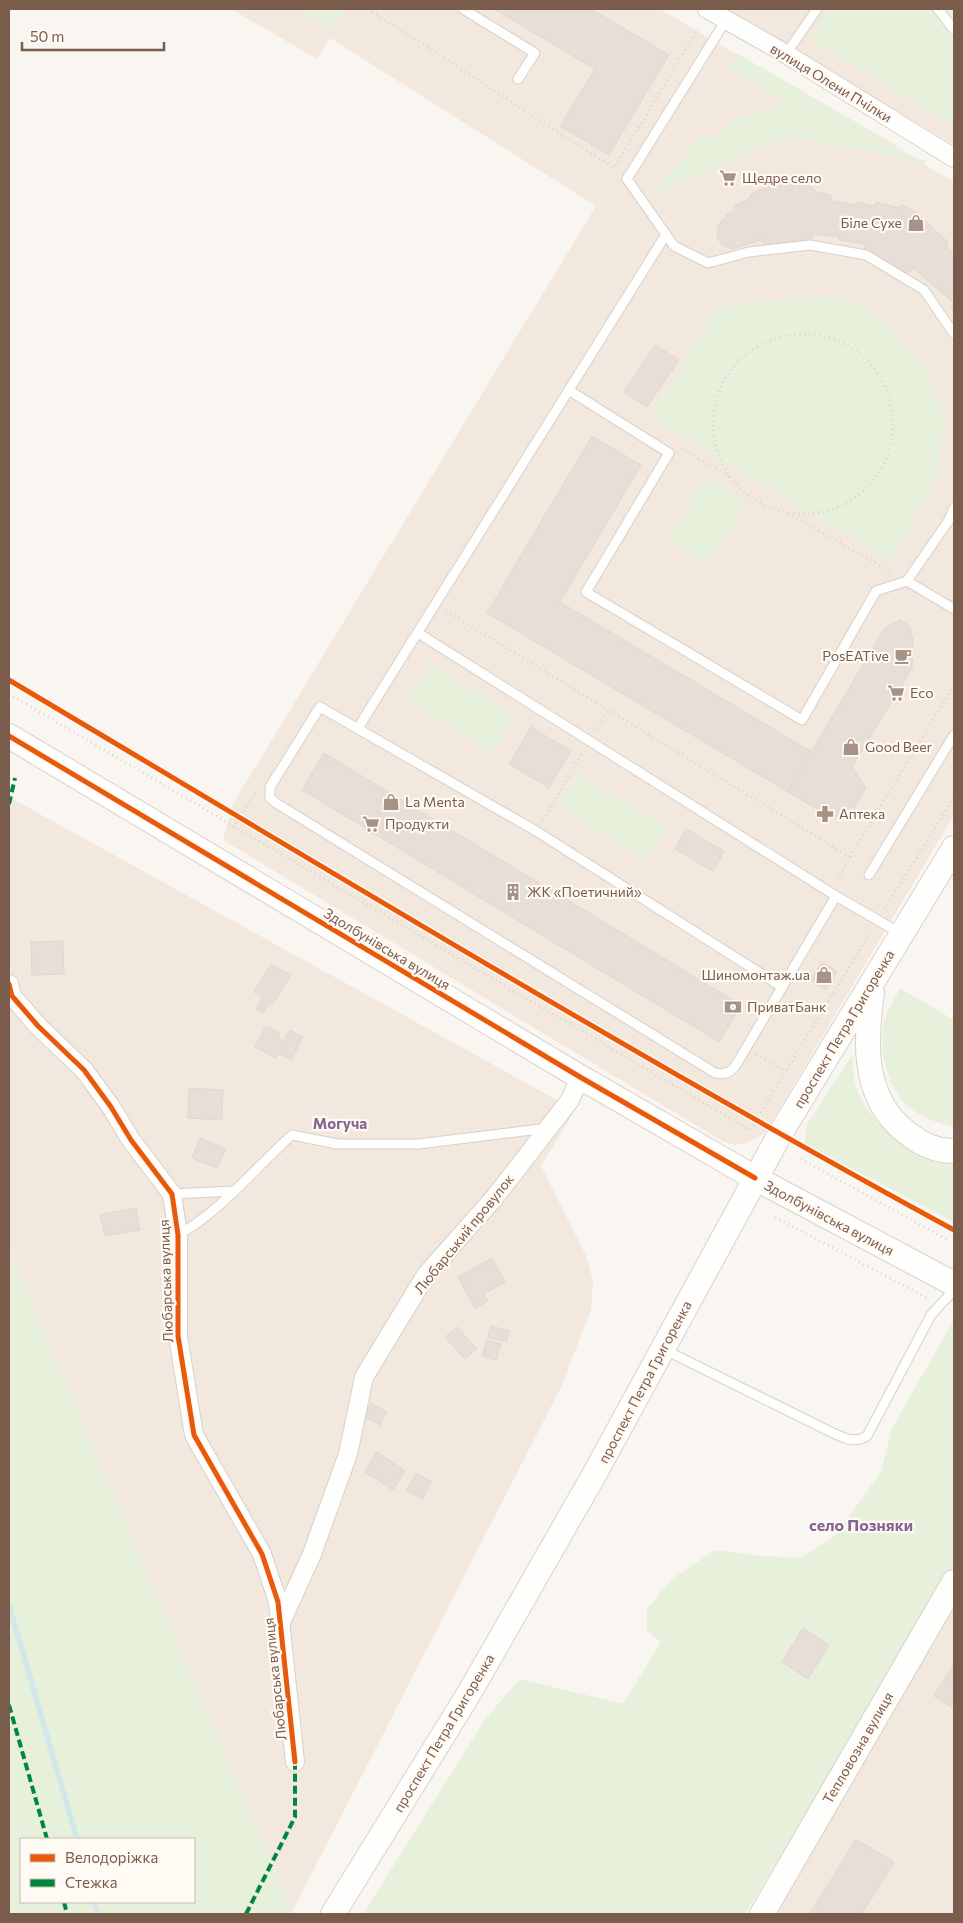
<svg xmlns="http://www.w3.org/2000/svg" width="963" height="1923" font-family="Commissioner,sans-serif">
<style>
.residential{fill:#f2e8de}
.green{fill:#e7f0db;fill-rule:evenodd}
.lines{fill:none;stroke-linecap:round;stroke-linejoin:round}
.stream{stroke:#d0e8ea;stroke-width:5.5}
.building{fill:#e6ded7;stroke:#e2d8d2}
.lane-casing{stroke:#d7d1cb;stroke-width:11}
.street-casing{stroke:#d7d1cb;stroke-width:20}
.secondary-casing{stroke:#d9d2cb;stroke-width:26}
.path{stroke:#dcd5d0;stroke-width:3;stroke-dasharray:1 4;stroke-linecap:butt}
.lane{stroke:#fefefd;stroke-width:9}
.street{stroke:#fefefd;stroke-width:18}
.secondary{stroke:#fefefd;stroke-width:24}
.quiet{stroke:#00873e;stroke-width:4;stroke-dasharray:8 4;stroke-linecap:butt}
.cycleway-casing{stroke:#fffaf3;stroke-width:8}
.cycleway{stroke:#e8590c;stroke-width:5}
.labels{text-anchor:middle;stroke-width:4.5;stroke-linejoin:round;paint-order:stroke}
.street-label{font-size:14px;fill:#7a5c4d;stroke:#fffaf3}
.poi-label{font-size:14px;fill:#7a5c4d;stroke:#fffaf3;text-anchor:start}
.neighbourhood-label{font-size:15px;font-weight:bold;fill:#846695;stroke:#fffaf3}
.quarter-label{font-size:16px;font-weight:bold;fill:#846695;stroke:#fffaf3}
</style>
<rect width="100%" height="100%" fill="#f9f5f0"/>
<g class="residential">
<path d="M 231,9 L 660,9 L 954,182 L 954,815 L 765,1133 L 749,1142 L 735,1145 L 722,1141 L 223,840 L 233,804 L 596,206 L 330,38 L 317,59 Z"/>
<path d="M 727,9 L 954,9 L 954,145 Z"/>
<path d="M 9,797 L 575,1110 L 541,1166 L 587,1258 L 593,1281 L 591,1310 L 561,1387 L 292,1912 L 9,1252 Z"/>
<path d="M 954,1603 L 954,1914 L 768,1914 Z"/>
</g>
<g class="green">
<path d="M 300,9 L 346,9 L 331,30 Z"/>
<path d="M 827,9 L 954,9 L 954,126 L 810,39 Z"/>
<path d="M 738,54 L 906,151 L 779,98 L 728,68 Z"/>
<path d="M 780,100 L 927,162 L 922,164 L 887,154 L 787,137 L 754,149 L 662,193 L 657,188 L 703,135 L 716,138 L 737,116 L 749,118 L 756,111 L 766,114 Z"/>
<path d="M 829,296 L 872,311 L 919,359 L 945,414 L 938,474 L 891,561 L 650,417 L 718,308 L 785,299 Z"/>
<path d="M 706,478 L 746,502 L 708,565 L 668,540 Z"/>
<path d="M 430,664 L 516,717 L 493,753 L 408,700 Z"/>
<path d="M 577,773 L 667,828 L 647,861 L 557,806 Z"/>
<path d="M 900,988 L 954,1020 L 954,1127 C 938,1123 922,1118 909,1107 C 886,1087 876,1044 886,1015 C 890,1006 896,997 900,988 Z"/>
<path d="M 852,1055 C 853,1066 853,1079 857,1089 C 867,1119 903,1150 931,1161 C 938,1164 947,1164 954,1165 L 954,1222 L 805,1144 L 806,1126 Z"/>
<path d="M 9,1252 L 292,1912 L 291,1914 L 9,1914 ZM 21,1839 L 194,1839 L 194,1902 L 21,1902 Z"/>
<path d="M 951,1325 L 954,1327 L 954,1566 L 901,1659 L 745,1914 L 363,1914 L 486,1718 L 520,1679 L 623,1704 L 661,1642 L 647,1631 L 647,1609 L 672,1579 L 715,1550 L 761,1556 L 800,1558 L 835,1536 L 881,1472 L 892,1428 Z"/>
</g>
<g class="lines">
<g class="stream">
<path d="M 9,1605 L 77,1839"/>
<path d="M 94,1902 L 98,1914"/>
</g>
</g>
<g class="building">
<path d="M 494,9 L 591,9 L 669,55 L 609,155 L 560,126 L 595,69 Z"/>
<path d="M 788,182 L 791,185 L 811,186 L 816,192 L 830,195 L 833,201 L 855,205 L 856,202 L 875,206 L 876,202 L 899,208 L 901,205 L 917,213 L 949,243 L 946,246 L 954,254 L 954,312 L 951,308 L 954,303 L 914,269 L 905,274 L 895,265 L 864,251 L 865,244 L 839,240 L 839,237 L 814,234 L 811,241 L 805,242 L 788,241 L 764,246 L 761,240 L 732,249 L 722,245 L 717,237 L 718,228 L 721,221 L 727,217 L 726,215 L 734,211 L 734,206 L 750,198 L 752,193 L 772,184 Z"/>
<path d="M 655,345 L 679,360 L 647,407 L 624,392 Z"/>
<path d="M 592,436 L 641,465 L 560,602 L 812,752 L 788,792 L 487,613 Z"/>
<path d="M 900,620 L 910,626 L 913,642 L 912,668 L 852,767 L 866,788 L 848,818 L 834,819 L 788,792 L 884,629 Z"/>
<path d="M 531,727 L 571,751 L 549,788 L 509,764 Z"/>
<path d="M 324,753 L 741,1005 L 719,1042 L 302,790 Z"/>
<path d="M 686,829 L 724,851 L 713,871 L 675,849 Z"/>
<path d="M 63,941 L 64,974 L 32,975 L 31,942 Z"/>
<path d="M 822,962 L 837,971 L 826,990 L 810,980 Z"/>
<path d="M 271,964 L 291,975 L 273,1004 L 270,1002 L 263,1013 L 256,1009 L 262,998 L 254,992 Z"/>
<path d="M 266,1026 L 280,1033 L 278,1038 L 284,1041 L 290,1030 L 303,1037 L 291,1060 L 278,1053 L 276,1058 L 255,1047 Z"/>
<path d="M 189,1088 L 223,1090 L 222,1120 L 188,1118 Z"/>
<path d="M 200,1138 L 226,1149 L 217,1168 L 192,1158 Z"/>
<path d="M 136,1208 L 140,1230 L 105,1236 L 100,1215 Z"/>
<path d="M 492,1258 L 505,1282 L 484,1294 L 488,1301 L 475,1308 L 458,1277 Z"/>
<path d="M 491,1326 L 509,1331 L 506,1342 L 488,1337 Z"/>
<path d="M 457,1327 L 477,1349 L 465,1359 L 445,1337 Z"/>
<path d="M 487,1340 L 501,1344 L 496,1360 L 482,1356 Z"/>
<path d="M 371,1403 L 387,1412 L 380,1425 L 364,1416 Z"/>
<path d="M 377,1452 L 405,1471 L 393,1490 L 365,1472 Z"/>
<path d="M 416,1473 L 432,1482 L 422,1499 L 406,1490 Z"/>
<path d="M 803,1628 L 829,1645 L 808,1679 L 782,1662 Z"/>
<path d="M 954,1664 L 954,1709 L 934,1696 Z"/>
<path d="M 856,1839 L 894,1862 L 862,1914 L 810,1914 Z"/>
</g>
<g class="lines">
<g class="lane-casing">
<g id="lane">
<path d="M 463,9 L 535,53 L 518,79"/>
<path d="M 938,9 L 954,30"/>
<path d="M 726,20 L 627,179 L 674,246 L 708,263 L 749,252 L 810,245 L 866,255 L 924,290 L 954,334"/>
<path d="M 786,54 L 817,9"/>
<path d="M 570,391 L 669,453 L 586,592 L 802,720 L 876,591 L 907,581 L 954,609"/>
<path d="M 907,581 L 949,520 L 954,508"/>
<path d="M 418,633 L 836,896 L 900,933"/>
<path d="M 358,728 L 665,236"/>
<path d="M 869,875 L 954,735"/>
<path d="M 782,987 L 536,831 L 320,707 L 270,787 L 270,798 L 276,803 L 715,1073 C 725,1075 730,1073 736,1065 L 836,896"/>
<path d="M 172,1194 L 233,1191"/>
<path d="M 178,1235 C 220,1212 256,1167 292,1135 L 337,1144 L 418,1144 L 548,1128"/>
<path d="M 663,1349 L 831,1432 C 844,1438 854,1444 867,1436 L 931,1315 L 954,1290"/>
</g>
</g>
<g class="street-casing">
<g id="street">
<path d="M 707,9 L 786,54 L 954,158"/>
<path d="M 9,984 L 12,996 L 38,1026 L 84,1070 L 111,1107 L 131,1140 L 172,1194 L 178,1235 L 178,1336 L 194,1435 L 262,1554 L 278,1602 L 295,1762"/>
<path d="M 281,1622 L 312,1554 L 348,1454 L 364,1377 L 426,1275 L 495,1197 L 570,1100 L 580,1077"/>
</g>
</g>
<g class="secondary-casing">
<g id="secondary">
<path d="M 9,736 L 580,1077 L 755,1178 L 954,1284"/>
<path d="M 872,992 C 865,1042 862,1098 906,1132 C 921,1144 935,1151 954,1151"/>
<path d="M 333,1914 L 471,1690 L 594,1475 L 780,1134 L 954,848"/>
<path d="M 762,1914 L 954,1582"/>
</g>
</g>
<g class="path">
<path d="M 368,9 L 614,168 L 698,29"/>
<circle cx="803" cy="424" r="90"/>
<path d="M 681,448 L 731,478"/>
<path d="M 788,513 L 891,572"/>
<path d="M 446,611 L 608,710"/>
<path d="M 9,694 L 750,1130 L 871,931"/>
<path d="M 597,730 L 608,710 L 850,857 L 837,880 L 839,881"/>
<path d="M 543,820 L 583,752"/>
<path d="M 233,828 L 254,794 L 256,794"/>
<path d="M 850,857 L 954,685"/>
<path d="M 885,909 L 954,797"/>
<path d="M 756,1054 L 785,1071"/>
<path d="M 801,1159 L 948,1240"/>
<path d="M 775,1217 L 929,1299"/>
</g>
<use href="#lane" class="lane"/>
<use href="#street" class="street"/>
<use href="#secondary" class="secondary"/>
<g class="quiet">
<path d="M 9,804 L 15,778"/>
<path d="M 9,1705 L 47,1839"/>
<path d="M 64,1902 L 67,1914"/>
<path d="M 246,1914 L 295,1817 L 295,1762"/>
</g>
<g class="cycleway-casing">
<g id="cycleway">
<path d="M 9,680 C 322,866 634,1056 954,1230"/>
<path d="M 9,736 L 580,1077 L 755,1178"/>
<path d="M 9,984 L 12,996 L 38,1026 L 84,1070 L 111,1107 L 131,1140 L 172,1194 L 178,1235 L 178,1336 L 194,1435 L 262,1554 L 278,1602 L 295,1762"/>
</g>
</g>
<use href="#cycleway" class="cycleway"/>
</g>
<defs>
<g id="supermarket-bare" transform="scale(1.35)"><path d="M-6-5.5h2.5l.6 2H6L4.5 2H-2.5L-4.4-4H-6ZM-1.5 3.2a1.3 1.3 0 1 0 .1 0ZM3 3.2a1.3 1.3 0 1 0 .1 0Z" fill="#a69286" stroke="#fffaf3" stroke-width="2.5" paint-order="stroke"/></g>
<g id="shop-bare" transform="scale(1.35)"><path d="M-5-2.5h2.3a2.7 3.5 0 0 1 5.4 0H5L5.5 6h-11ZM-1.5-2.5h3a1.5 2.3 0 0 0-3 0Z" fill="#a69286" stroke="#fffaf3" stroke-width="2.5" paint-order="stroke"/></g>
<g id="cafe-bare" transform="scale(1.35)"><path d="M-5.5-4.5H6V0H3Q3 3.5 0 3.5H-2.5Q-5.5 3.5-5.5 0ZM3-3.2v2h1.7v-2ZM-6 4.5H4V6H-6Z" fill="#a69286" stroke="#fffaf3" stroke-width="2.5" paint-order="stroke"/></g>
<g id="pharmacy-bare" transform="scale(1.35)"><path d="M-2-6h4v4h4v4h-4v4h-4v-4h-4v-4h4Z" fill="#a69286" stroke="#fffaf3" stroke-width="2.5" paint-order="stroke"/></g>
<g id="building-bare" transform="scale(1.35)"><path d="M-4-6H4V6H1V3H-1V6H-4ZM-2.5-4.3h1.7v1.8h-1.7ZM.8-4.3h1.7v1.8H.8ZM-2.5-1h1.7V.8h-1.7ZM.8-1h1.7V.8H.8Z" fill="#a69286" stroke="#fffaf3" stroke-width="2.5" paint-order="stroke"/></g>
<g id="bank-bare" transform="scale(1.35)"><path d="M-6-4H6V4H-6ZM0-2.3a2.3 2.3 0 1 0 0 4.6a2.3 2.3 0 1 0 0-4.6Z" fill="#a69286" stroke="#fffaf3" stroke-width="2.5" paint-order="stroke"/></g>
</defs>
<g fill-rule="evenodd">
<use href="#supermarket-bare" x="728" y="178"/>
<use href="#shop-bare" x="916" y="223"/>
<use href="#cafe-bare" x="903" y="656"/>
<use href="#supermarket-bare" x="896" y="693"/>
<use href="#shop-bare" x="851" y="747"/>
<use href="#shop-bare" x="391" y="802"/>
<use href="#pharmacy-bare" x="825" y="814"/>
<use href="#supermarket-bare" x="371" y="824"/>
<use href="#building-bare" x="513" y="892"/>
<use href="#shop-bare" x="824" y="975"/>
<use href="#bank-bare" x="733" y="1007"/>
</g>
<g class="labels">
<g class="street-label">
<text transform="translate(831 83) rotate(31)" y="5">вулиця Олени Пчілки</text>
<text transform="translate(387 949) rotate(31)" y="5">Здолбунівська вулиця</text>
<text transform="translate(844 1029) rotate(-59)" y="5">проспект Петра Григоренка</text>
<text transform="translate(829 1218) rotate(28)" y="5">Здолбунівська вулиця</text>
<text transform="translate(464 1234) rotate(-51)" y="5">Любарський провулок</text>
<text transform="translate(166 1281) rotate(-92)" y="5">Любарська вулиця</text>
<text transform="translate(645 1382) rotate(-62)" y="5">проспект Петра Григоренка</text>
<text transform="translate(275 1679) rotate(-96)" y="5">Любарська вулиця</text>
<text transform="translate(444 1733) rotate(-59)" y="5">проспект Петра Григоренка</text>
<text transform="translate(858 1748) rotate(-60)" y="5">Тепловозна вулиця</text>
</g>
<g class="poi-label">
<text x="742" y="183">Щедре село</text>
<text x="902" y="228" text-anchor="end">Біле Сухе</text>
<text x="889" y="661" text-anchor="end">PosEATive</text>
<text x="910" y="698">Eco</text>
<text x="865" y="752">Good Beer</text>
<text x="405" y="807">La Menta</text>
<text x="839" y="819">Аптека</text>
<text x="385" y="829">Продукти</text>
<text x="527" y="897">ЖК «Поетичний»</text>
<text x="810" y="980" text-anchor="end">Шиномонтаж.ua</text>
<text x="747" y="1012">ПриватБанк</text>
</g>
<g class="neighbourhood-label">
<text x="340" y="1129">Могуча</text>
</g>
<g class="quarter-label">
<text x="861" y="1531">село Позняки</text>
</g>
</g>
<rect width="963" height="1923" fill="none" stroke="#7a5c4d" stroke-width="20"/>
<rect x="20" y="1838" width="175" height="65" fill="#fffaf3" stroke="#cabbb1"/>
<rect x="30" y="1854" width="25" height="8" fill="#e8590c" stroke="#cabbb1"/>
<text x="65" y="1863" font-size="15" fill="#7a5c4d">Велодоріжка</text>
<rect x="30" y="1879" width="25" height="8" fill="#00873e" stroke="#cabbb1"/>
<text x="65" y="1888" font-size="15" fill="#7a5c4d">Стежка</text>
<path d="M22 42v8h142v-8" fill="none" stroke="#7a5c4d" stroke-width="2.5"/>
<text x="30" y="42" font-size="15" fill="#7a5c4d" stroke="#fffaf3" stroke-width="4" paint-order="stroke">50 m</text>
</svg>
